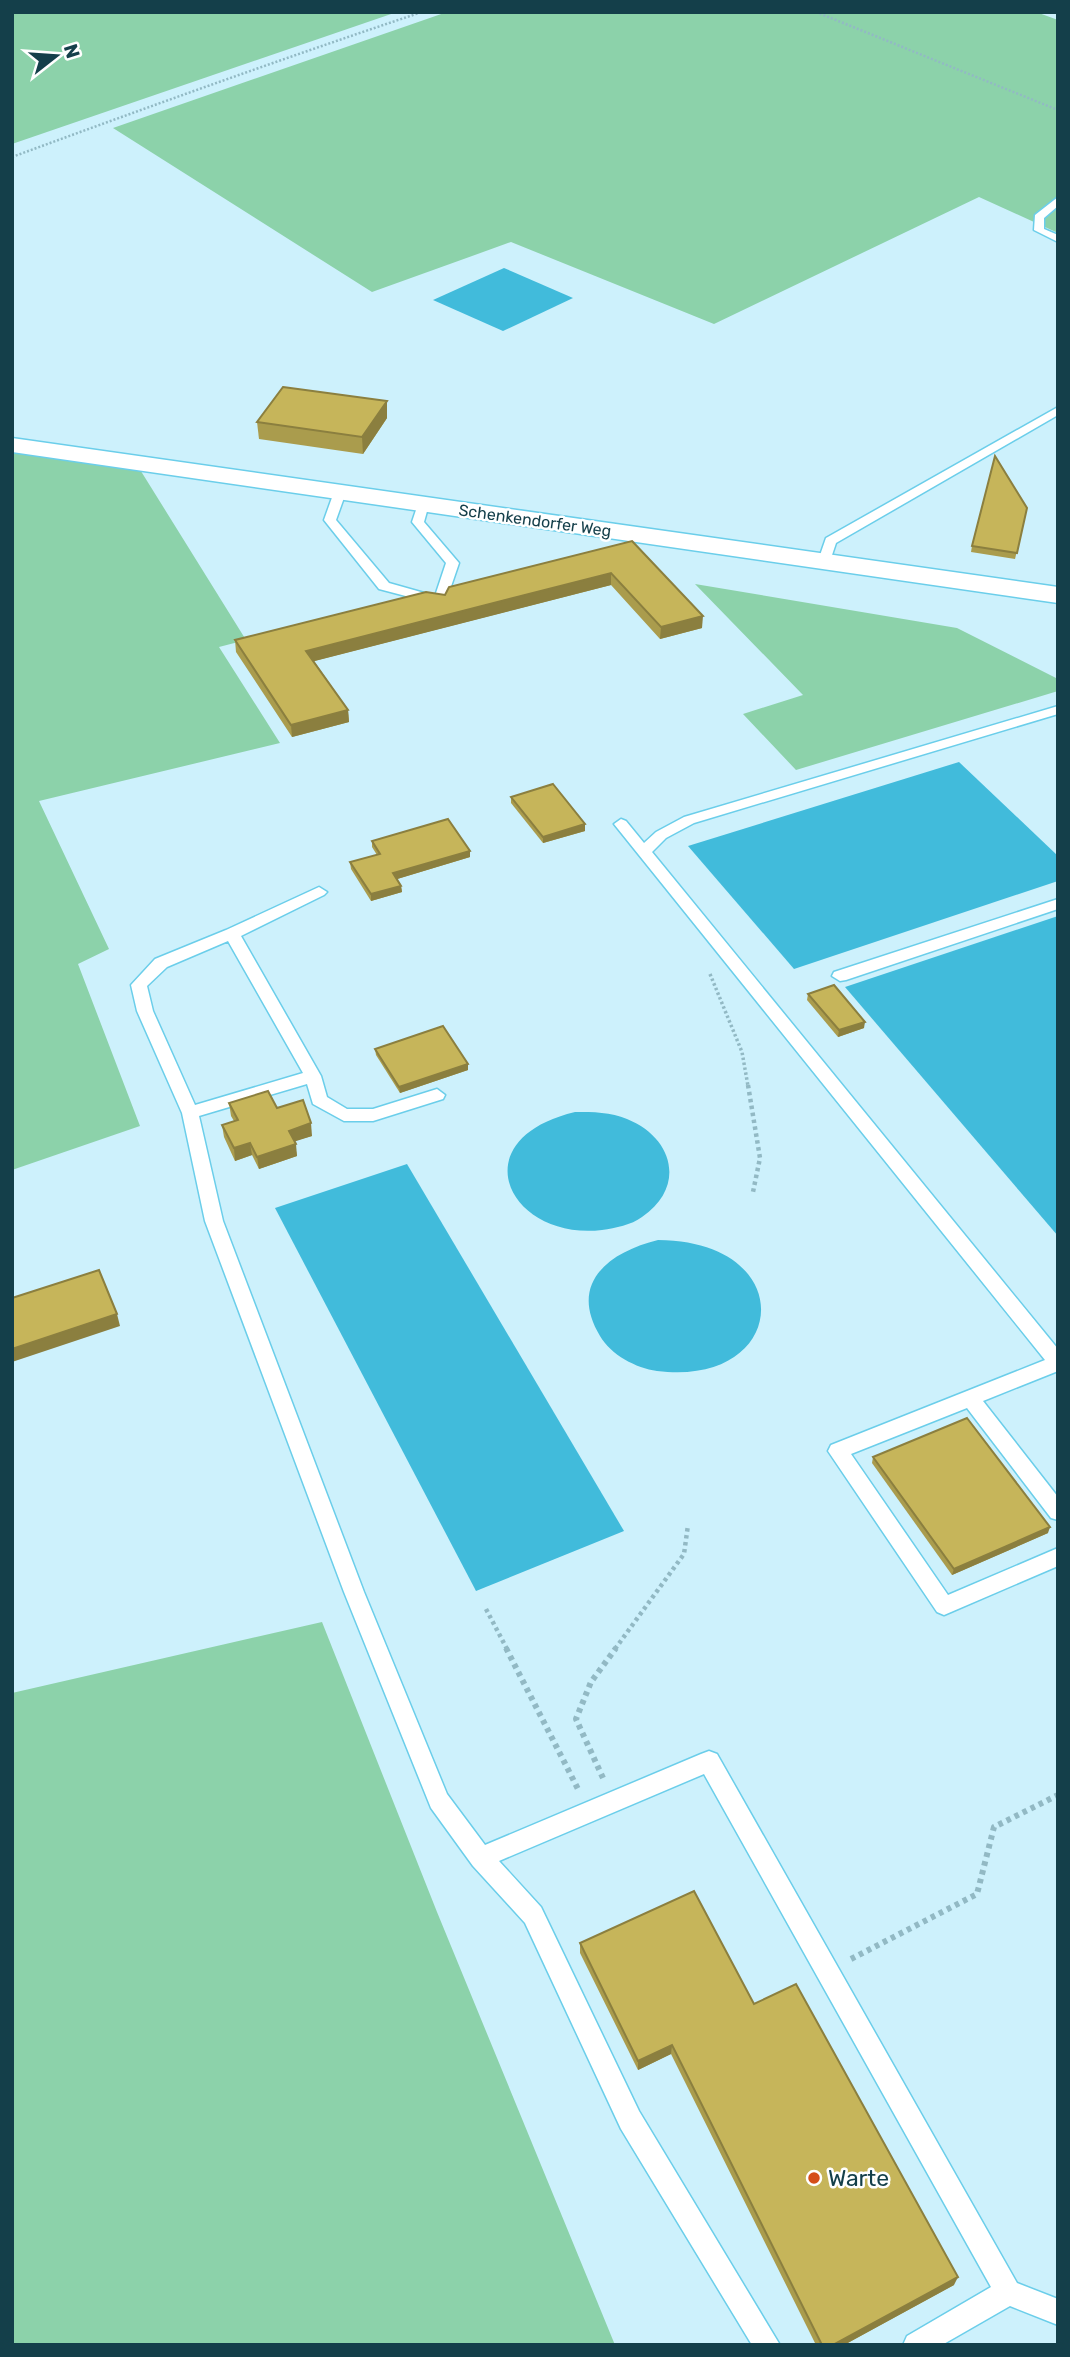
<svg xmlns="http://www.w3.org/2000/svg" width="1070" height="2357" font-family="Rubik,sans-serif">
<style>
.green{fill:#8cd2aa}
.water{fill:#41bbdb}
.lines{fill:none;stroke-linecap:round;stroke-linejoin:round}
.lane-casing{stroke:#6bceea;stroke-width:3}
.street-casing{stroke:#6bceea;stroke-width:3}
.path-far3{stroke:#92b9c4;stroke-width:2.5;stroke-dasharray:2 2;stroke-linecap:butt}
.path-far2{stroke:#92b9c4;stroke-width:3.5;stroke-dasharray:2.5 2.5;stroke-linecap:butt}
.path-far1{stroke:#92b9c4;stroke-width:4.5;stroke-dasharray:3.5 3.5;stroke-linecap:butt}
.path{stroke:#92b9c4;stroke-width:6;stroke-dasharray:4.5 4.5;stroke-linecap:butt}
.lane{fill:#fff;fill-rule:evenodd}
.street{fill:#fff;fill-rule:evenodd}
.wall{fill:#aa9c4d}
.shaded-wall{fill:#8b7f3f}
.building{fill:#c6b55a;stroke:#8b7f3f;stroke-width:2}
.poi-dot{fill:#d54e1a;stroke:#fff;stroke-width:2.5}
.labels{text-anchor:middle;stroke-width:5;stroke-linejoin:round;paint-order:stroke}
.far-street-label{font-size:16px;fill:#143f4a;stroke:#fff}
.near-poi-label{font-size:23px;fill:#143f4a;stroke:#fff;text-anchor:start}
</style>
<rect width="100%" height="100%" fill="#cdf1fc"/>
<g class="green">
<path d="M 12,12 L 397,12 L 12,144 Z"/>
<path d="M 447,12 L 1036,12 L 1058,20 L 1058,233 L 979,197 L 714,324 L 511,242 L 372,292 L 113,128 Z"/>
<path d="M 12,451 L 139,468 L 246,640 L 219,647 L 280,743 L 39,801 L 109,949 L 78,964 L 140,1126 L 12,1170 Z"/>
<path d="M 695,584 L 957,628 L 1058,679 L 1058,691 L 796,770 L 743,714 L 803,695 Z"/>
<path d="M 322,1622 L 437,1912 L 615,2345 L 12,2345 L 12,1693 Z"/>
</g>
<g class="water">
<path d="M 504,268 L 573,298 L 503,331 L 433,300 Z"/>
<path d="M 959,762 L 1058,856 L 1058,881 L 794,969 L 688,846 Z"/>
<path d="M 1058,916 L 1058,1236 L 845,987 Z"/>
<path d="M 575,1112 C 593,1112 611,1112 627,1119 C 674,1138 686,1187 642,1217 C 631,1225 616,1228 602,1230 C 509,1241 459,1140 575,1112 Z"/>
<path d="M 407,1164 L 624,1531 L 476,1591 L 275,1208 Z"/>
<path d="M 658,1240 C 802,1241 789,1388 657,1371 C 636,1368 611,1355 600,1336 C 568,1283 609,1252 658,1240 Z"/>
</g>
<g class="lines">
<g class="lane-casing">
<g id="lane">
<path d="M 1058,197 L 1058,206 L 1044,218 L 1044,229 L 1058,235 L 1058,242 L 1034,230 L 1035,215 Z"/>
<path d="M 1058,407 L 1058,415 L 836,543 L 829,564 L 819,564 L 818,561 L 826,538 Z"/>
<path d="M 340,488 L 346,492 L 336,520 L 389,583 L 435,596 L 446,563 L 412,522 L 419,501 L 427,501 L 429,504 L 424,522 L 459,563 L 445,604 L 440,605 L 379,589 L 324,520 L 334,492 Z"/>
<path d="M 1058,706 L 1058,714 L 694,823 L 666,838 L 652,852 L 1058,1349 L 1058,1371 L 983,1401 L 1058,1497 L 1058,1520 L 1051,1518 L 967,1408 L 851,1454 L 948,1595 L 1058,1548 L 1058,1566 L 944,1615 L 937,1612 L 828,1451 L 831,1445 L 1045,1360 L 614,824 L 621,819 L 626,821 L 644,843 L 656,832 L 684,817 Z"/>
<path d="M 319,887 L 327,892 L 324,895 L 241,936 L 321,1076 L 327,1097 L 347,1109 L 373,1109 L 437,1089 L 445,1095 L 443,1099 L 373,1121 L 344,1121 L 313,1104 L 307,1084 L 199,1116 L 223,1221 L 364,1592 L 447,1794 L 485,1845 L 701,1754 L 709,1751 L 717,1754 L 1017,2283 L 1058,2299 L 1058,2325 L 1010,2306 L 942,2345 L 903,2345 L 907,2336 L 991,2287 L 704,1774 L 499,1861 L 541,1907 L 639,2111 L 780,2345 L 752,2345 L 621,2129 L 525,1923 L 473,1866 L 431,1808 L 344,1592 L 205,1221 L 182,1113 L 137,1011 L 131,985 L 155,959 L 226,930 ZM 228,941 L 303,1073 L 195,1105 L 153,1011 L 147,986 L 167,967 Z"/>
<path d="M 1058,899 L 1058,909 L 846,980 L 840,981 L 832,976 L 834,972 Z"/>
</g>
</g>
<g class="street-casing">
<path id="street" d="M 12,438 L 1058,587 L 1058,603 L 12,452 Z"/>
</g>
<g class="path-far3">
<path d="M 816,12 L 1058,110"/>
<path d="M 12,157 C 148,107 284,58 422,12"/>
</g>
<path class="path-far2" d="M 710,974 L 742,1052 L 748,1086"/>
<g class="path-far1">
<path d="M 748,1085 L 760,1158 L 753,1192"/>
<path d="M 486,1609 L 507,1649"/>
<path d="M 615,1649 L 684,1554 L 688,1525"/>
</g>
<g class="path">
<path d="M 506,1648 L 578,1789"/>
<path d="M 603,1778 L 576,1719 L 591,1682 L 616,1648"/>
<path d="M 851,1959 L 977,1894 L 994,1827 L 1058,1795"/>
</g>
<use href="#lane" class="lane"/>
<use href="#street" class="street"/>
</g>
<g class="wall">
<path d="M 387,418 L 363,454 L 259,439 L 257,422 Z"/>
<path d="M 1027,508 L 1015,559 L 971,552 L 972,546 Z"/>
<path d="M 632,541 L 702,628 L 660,639 L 611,585 L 314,661 L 348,710 L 349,722 L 292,737 L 236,652 L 235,640 L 445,595 Z"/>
<path d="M 511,797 L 585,831 L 543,843 L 511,803 Z"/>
<path d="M 372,841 L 470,851 L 470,857 L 397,879 L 401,886 L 402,892 L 371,901 L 351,869 L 350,862 L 377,855 L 372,847 Z"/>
<path d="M 808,994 L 864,1028 L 838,1037 L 807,1000 Z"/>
<path d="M 375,1049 L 468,1070 L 400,1093 L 376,1055 Z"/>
<path d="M 229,1103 L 277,1108 L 312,1136 L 294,1141 L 297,1156 L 259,1169 L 252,1155 L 235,1161 L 224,1137 L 222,1125 L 234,1121 L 231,1116 Z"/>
<path d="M 873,1457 L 1048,1533 L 952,1575 L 872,1463 Z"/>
<path d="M 580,1943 L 754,2004 L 954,2285 L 844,2345 L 816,2345 L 671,2054 L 638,2070 L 580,1953 Z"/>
</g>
<g class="shaded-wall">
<path d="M 387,401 L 387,418 L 363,454 L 362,437 Z"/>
<path d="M 611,573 L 611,585 L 307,663 L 306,651 Z"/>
<path d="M 703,616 L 702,628 L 660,639 L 661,627 Z"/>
<path d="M 348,710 L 349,722 L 292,737 L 291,725 Z"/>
<path d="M 585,824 L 585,831 L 543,843 L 543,837 Z"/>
<path d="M 470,851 L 470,857 L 394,880 L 393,873 Z"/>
<path d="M 401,886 L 402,892 L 371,901 L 371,894 Z"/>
<path d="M 865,1022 L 864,1028 L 838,1037 L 839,1030 Z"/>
<path d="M 468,1064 L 468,1070 L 400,1093 L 399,1087 Z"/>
<path d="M 311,1123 L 312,1136 L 290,1143 L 289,1131 Z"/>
<path d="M 250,1143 L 252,1155 L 235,1161 L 234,1148 Z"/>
<path d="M 296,1144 L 297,1156 L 259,1169 L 257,1157 Z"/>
<path d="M 117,1314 L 120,1326 L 12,1362 L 12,1349 Z"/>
<path d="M 1050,1527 L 1048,1533 L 952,1575 L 954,1569 Z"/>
<path d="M 672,2045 L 671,2054 L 638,2070 L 638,2061 Z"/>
<path d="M 958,2277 L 954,2285 L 844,2345 L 833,2345 Z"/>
</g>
<g class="building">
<path d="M 283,387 L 387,401 L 362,437 L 257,422 Z"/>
<path d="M 995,456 L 1027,508 L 1017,553 L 972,546 Z"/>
<path d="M 632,541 L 703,616 L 661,627 L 611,573 L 306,651 L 348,710 L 291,725 L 235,640 L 426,592 L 445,595 L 449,587 Z"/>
<path d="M 553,784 L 585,824 L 543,837 L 511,797 Z"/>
<path d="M 448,819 L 470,851 L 393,873 L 401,886 L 371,894 L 350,862 L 380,854 L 372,841 Z"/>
<path d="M 834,985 L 865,1022 L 839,1030 L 808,994 Z"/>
<path d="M 443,1026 L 468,1064 L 399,1087 L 375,1049 Z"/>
<path d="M 268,1091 L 277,1108 L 303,1100 L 311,1123 L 289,1131 L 296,1144 L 257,1157 L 250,1143 L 234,1148 L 222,1125 L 238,1120 L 229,1103 Z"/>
<path d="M 99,1270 L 117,1314 L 12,1349 L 12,1298 Z"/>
<path d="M 967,1418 L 1050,1527 L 954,1569 L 873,1457 Z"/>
<path d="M 694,1891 L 754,2004 L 796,1984 L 958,2277 L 833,2345 L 822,2345 L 672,2045 L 638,2061 L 580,1943 Z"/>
</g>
<circle class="poi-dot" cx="814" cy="2178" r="7"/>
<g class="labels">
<g class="far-street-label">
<text transform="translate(535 520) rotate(8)" y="6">Schenkendorfer Weg</text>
</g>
<g class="near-poi-label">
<text x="828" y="2186">Warte</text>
</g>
</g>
<rect width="1070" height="2357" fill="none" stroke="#143f4a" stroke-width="28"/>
<g transform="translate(56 56) rotate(73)" stroke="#ffffff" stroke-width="5" paint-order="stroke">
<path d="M0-5L12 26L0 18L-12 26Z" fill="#143f4a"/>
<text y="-10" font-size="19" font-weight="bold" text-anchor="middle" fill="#143f4a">N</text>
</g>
</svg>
